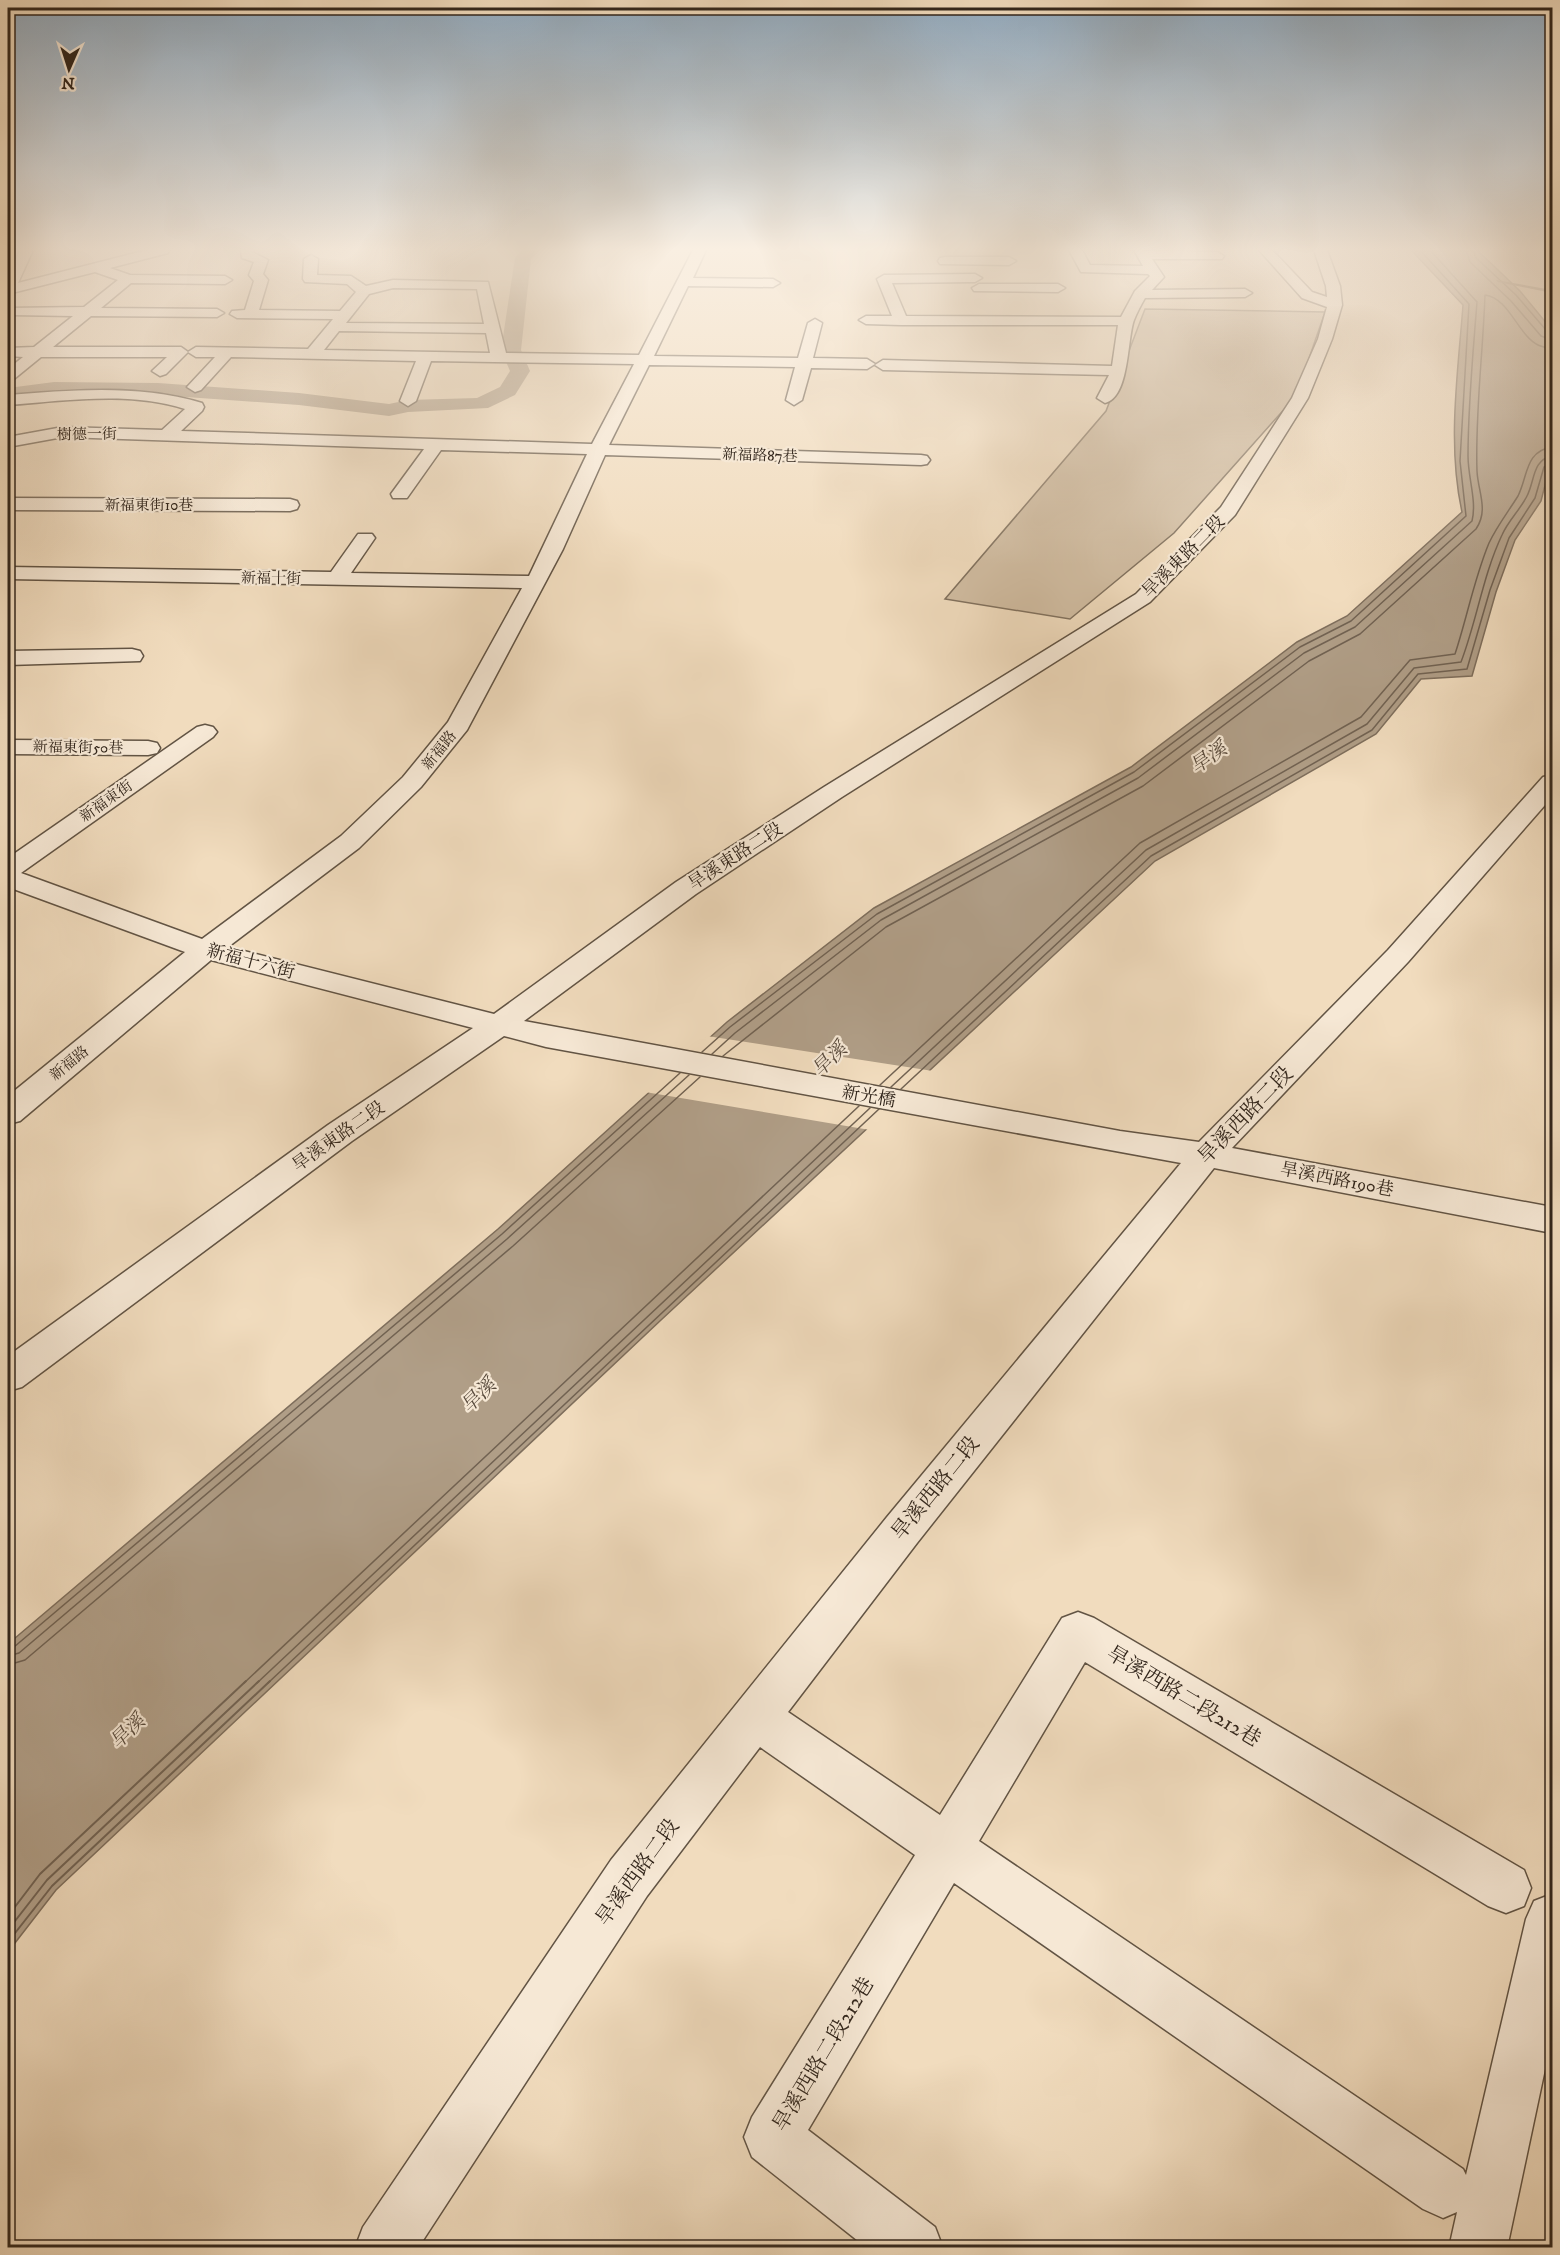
<svg xmlns="http://www.w3.org/2000/svg" width="1560" height="2255" font-family="'IM FELL DW Pica','Noto Serif TC',serif">
<style>
.green{fill:#d1bda2;stroke:#82725f;stroke-width:1.5}
.water{fill:#b09e87;stroke:#7e6e5c;stroke-width:1.5}
.pier{fill:#f1dcbe}
.lines{fill:none;stroke-linecap:round;stroke-linejoin:round}
.shore-far1{stroke:#716252;stroke-width:1.5}
.shore{stroke:#716252;stroke-width:2}
.stream{fill:#7e6e5c;fill-rule:evenodd}
.canal{fill:#b09e87;fill-rule:evenodd}
.minor-casing{stroke:#625444;stroke-width:3}
.minor{fill:#f6e8d5;fill-rule:evenodd}
.labels{text-anchor:middle;stroke-width:4.5;stroke-linejoin:round;paint-order:stroke}
.far-street-label{font-size:15px;fill:#32261c;stroke:#f6e8d5}
.street-label{font-size:18px;fill:#32261c;stroke:#f6e8d5}
.water-label{font-size:20px;font-style:italic;fill:#584a3c;stroke:#f6e8d5}
.near-street-label{font-size:21px;fill:#32261c;stroke:#f6e8d5}
</style>
<rect width="100%" height="100%" fill="#f1dcbe"/>
<filter id="stains"><feTurbulence type="fractalNoise" baseFrequency=".00333" numOctaves="4"/><feColorMatrix values="0 0 0 0 .2 0 0 0 0 .09 0 0 0 0 .02 0 0 0 .5 -.17"/></filter>
<radialGradient id="worn" r=".72"><stop offset=".6" stop-color="#630" stop-opacity="0"/><stop offset="1" stop-color="#630" stop-opacity=".3"/></radialGradient>
<path class="green" d="M 1145,309 L 1325,312 L 1296,396 L 1174,533 L 1070,619 L 945,599 L 1106,411 Z"/>
<path class="water" d="M 1411,250 L 1477,250 L 1520,291 L 1552,330 L 1552,458 L 1541,501 L 1515,540 L 1496,592 L 1472,676 L 1421,679 L 1376,734 L 1155,861 L 661,1320 L 56,1890 L 8,1952 L 8,1644 L 498,1229 L 727,1022 L 874,908 L 1131,767 L 1297,642 L 1347,616 L 1462,512 C 1447,444 1458,373 1463,305 Z"/>
<path class="pier" d="M 707,1036 L 933,1071 L 870,1130 L 645,1092 Z"/>
<g class="lines">
<g class="shore-far1">
<path d="M 1466,250 L 1470,262 L 1511,301 L 1541,336 L 1552,340"/>
<path d="M 1474,250 L 1475,257 L 1516,295 L 1546,330 L 1552,332"/>
<path d="M 702,1052 L 730,1027 L 877,914 L 1134,772 L 1300,647 L 1351,621 L 1466,516 L 1460,461 L 1469,304 L 1420,250"/>
<path d="M 712,1054 L 735,1033 L 881,920 L 1138,778 L 1304,653 L 1355,627 L 1472,521 C 1477,501 1468,478 1468,456 C 1468,405 1473,354 1477,302 L 1430,250"/>
<path d="M 723,1056 L 886,927 L 1143,786 L 1309,661 L 1360,634 L 1476,529 C 1489,510 1478,492 1477,471 C 1475,413 1483,353 1485,295 C 1509,298 1518,335 1538,345 C 1542,347 1548,348 1552,349"/>
<path d="M 880,1085 L 1140,843 L 1361,717 L 1410,660 L 1455,654 C 1467,618 1474,579 1489,543 C 1497,526 1508,512 1518,496 C 1528,476 1525,451 1552,447"/>
<path d="M 891,1087 L 1146,850 L 1367,724 L 1414,668 L 1461,662 C 1477,620 1483,575 1502,535 C 1508,521 1520,510 1527,496 C 1535,481 1532,460 1552,456"/>
<path d="M 901,1089 L 1151,856 L 1372,730 L 1418,674 L 1467,669 L 1490,590 L 1509,538 L 1535,498 L 1544,467 L 1552,463"/>
<path d="M 8,1649 L 14,1647 L 502,1234 L 680,1073"/>
<path d="M 8,1656 L 19,1653 L 507,1239 L 689,1075"/>
<path d="M 8,1665 L 25,1660 L 513,1246 L 700,1077"/>
<path d="M 244,1683 L 859,1106"/>
<path d="M 257,1683 L 870,1108"/>
<path d="M 268,1683 L 879,1109"/>
</g>
<g class="shore">
<path d="M 8,1916 L 40,1874 L 246,1681"/>
<path d="M 8,1930 L 47,1880 L 259,1681"/>
<path d="M 8,1942 L 52,1886 L 270,1681"/>
</g>
<path class="stream" d="M 1496,280 L 1552,290 L 1552,293 L 1498,282 Z"/>
<path class="canal" d="M 522,250 L 540,250 L 531,259 L 521,350 L 530,371 L 515,395 L 488,408 L 408,412 L 389,416 L 299,405 L 158,395 L 54,394 L 8,400 L 8,388 L 54,382 L 158,383 L 299,393 L 389,404 L 408,400 L 477,398 L 500,387 L 510,371 L 501,350 L 515,258 Z"/>
<g class="minor-casing">
<g id="minor">
<path d="M 20,250 L 33,250 L 18,283 L 147,250 L 169,250 L 168,253 L 110,268 L 130,275 L 225,276 L 232,280 L 225,284 L 131,283 L 101,308 L 217,309 L 224,313 L 217,317 L 91,316 L 53,347 L 181,347 L 188,352 L 196,347 L 308,349 L 333,319 L 237,318 L 230,314 L 232,311 L 245,310 L 254,281 L 249,275 L 254,262 L 242,258 L 241,250 L 253,250 L 254,253 L 268,260 L 263,274 L 268,280 L 259,310 L 340,311 L 356,292 L 347,284 L 305,282 L 303,279 L 304,259 L 311,255 L 318,259 L 317,275 L 351,276 L 366,286 L 393,280 L 488,282 L 506,353 L 639,355 L 693,250 L 706,250 L 693,278 L 773,279 L 780,283 L 773,287 L 688,286 L 654,356 L 798,358 L 808,323 L 815,319 L 822,323 L 813,358 L 867,359 L 875,364 L 867,369 L 811,368 L 802,400 L 794,405 L 786,400 L 795,367 L 649,365 L 609,445 L 921,455 L 927,456 L 930,460 L 927,464 L 921,465 L 605,455 L 563,549 L 467,730 L 421,787 L 359,848 L 228,947 L 494,1014 L 676,882 L 824,787 L 1136,594 L 1221,507 L 1292,398 L 1318,339 L 1327,307 L 1302,298 L 1259,250 L 1272,250 L 1312,292 L 1327,297 L 1326,286 L 1314,250 L 1327,250 L 1340,286 L 1342,305 L 1332,339 L 1308,398 L 1235,515 L 1150,602 L 842,797 L 696,894 L 524,1021 L 1120,1131 L 1199,1142 L 1388,950 L 1543,777 L 1552,775 L 1552,797 L 1408,962 L 1232,1148 L 1552,1207 L 1552,1233 L 1214,1168 L 917,1543 L 788,1712 L 940,1815 L 1062,1618 L 1078,1612 L 1094,1618 L 1524,1870 L 1531,1888 L 1524,1906 L 1506,1913 L 1488,1906 L 1085,1662 L 979,1841 L 1463,2169 L 1466,2175 L 1526,1919 L 1534,1901 L 1552,1894 L 1552,2036 L 1507,2248 L 1449,2248 L 1457,2212 L 1443,2218 L 1423,2209 L 954,1883 L 808,2130 L 935,2227 L 943,2248 L 867,2248 L 752,2157 L 744,2137 L 752,2117 L 915,1855 L 760,1747 L 647,1896 L 418,2248 L 355,2248 L 363,2227 L 611,1860 L 887,1517 L 1181,1163 L 546,1047 L 504,1036 L 352,1141 L 22,1387 L 8,1391 L 8,1356 L 328,1125 L 473,1028 L 211,960 L 20,1121 L 8,1124 L 8,1096 L 185,952 L 8,887 L 8,858 L 197,727 L 205,725 L 213,727 L 217,732 L 213,737 L 21,873 L 202,939 L 341,836 L 403,777 L 448,722 L 522,588 L 8,579 L 8,567 L 331,572 L 358,534 L 372,534 L 375,538 L 351,573 L 529,576 L 587,454 L 441,450 L 407,498 L 393,498 L 391,494 L 424,449 L 63,437 L 8,447 L 8,437 L 63,427 L 162,430 L 185,409 C 129,391 65,401 8,405 L 8,395 C 72,390 139,384 202,403 L 204,407 L 202,411 L 181,431 L 592,444 L 634,364 L 431,361 L 416,401 L 408,406 L 400,401 L 416,361 L 231,357 L 201,390 L 195,392 L 187,387 L 215,357 L 196,357 L 188,352 L 166,374 L 160,376 L 152,371 L 167,357 L 41,357 L 14,379 L 8,381 L 8,369 L 23,357 L 8,356 L 8,348 L 34,347 L 73,316 L 11,315 L 8,314 L 8,308 L 84,307 L 118,280 L 95,272 L 8,294 L 8,277 ZM 393,288 L 477,289 L 484,324 L 346,323 L 369,294 ZM 339,331 L 486,333 L 490,353 L 324,350 Z"/>
<path d="M 1069,250 L 1082,250 L 1090,265 L 1143,266 L 1134,250 L 1217,252 L 1224,256 L 1222,259 L 1152,259 L 1164,277 L 1152,290 L 1245,289 L 1252,293 L 1245,297 L 1145,298 C 1141,305 1137,312 1134,320 C 1127,338 1130,397 1105,403 L 1097,398 L 1109,375 L 883,370 L 875,365 L 883,360 L 1112,366 L 1118,325 L 901,325 L 866,324 L 859,320 L 866,316 L 892,316 L 877,279 L 884,275 L 975,274 L 982,278 L 975,282 L 892,283 L 906,316 L 1121,317 L 1135,291 L 1150,276 L 1148,274 L 1081,272 Z"/>
<path d="M 945,257 L 1009,257 L 1016,261 L 1009,265 L 940,264 L 938,261 L 940,258 Z"/>
<path d="M 979,284 L 1058,284 L 1065,288 L 1058,292 L 974,291 L 972,288 Z"/>
<path d="M 8,498 L 290,499 L 297,501 L 299,505 L 297,509 L 290,511 L 8,510 Z"/>
<path d="M 132,649 L 140,651 L 143,656 L 140,661 L 8,665 L 8,651 Z"/>
<path d="M 8,740 L 148,741 L 157,743 L 160,748 L 157,753 L 148,755 L 8,754 Z"/>
</g>
</g>
<use href="#minor" class="minor"/>
</g>
<linearGradient id="sky" x2="0" y2="1"><stop stop-color="#91abc1"/><stop offset="0.44" stop-color="#f9efe2"/><stop offset="1" stop-color="#f9efe2" stop-opacity="0"/></linearGradient>
<rect width="1560" height="566" fill="url(#sky)"/>
<g class="labels">
<g class="far-street-label">
<text transform="translate(87 434) rotate(-1)" y="5">樹德一街</text>
<text transform="translate(760 455) rotate(2)" y="5">新福路87巷</text>
<text x="149" y="510">新福東街10巷</text>
<text transform="translate(271 578) rotate(1)" y="5">新福十街</text>
<text transform="translate(78 747) rotate(1)" y="5">新福東街50巷</text>
<text transform="translate(439 750) rotate(-51)" y="5">新福路</text>
<text transform="translate(106 801) rotate(-35)" y="5">新福東街</text>
<text transform="translate(69 1063) rotate(-39)" y="5">新福路</text>
</g>
<g class="street-label">
<text transform="translate(1183 556) rotate(-45)" y="6">旱溪東路二段</text>
<text transform="translate(735 856) rotate(-33)" y="6">旱溪東路二段</text>
<text transform="translate(251 961) rotate(15)" y="6">新福十六街</text>
<text transform="translate(869 1096) rotate(10)" y="6">新光橋</text>
<text transform="translate(338 1136) rotate(-35)" y="6">旱溪東路二段</text>
<text transform="translate(1337 1179) rotate(11)" y="6">旱溪西路190巷</text>
</g>
<g class="water-label">
<text transform="translate(1208 757) rotate(-35)" y="7">旱溪</text>
<text transform="translate(829 1059) rotate(-44)" y="7">旱溪</text>
<text transform="translate(478 1395) rotate(-44)" y="7">旱溪</text>
<text transform="translate(127 1731) rotate(-44)" y="7">旱溪</text>
</g>
<g class="near-street-label">
<text transform="translate(1245 1115) rotate(-46)" y="7">旱溪西路二段</text>
<text transform="translate(935 1488) rotate(-51)" y="7">旱溪西路二段</text>
<text transform="translate(1184 1696) rotate(31)" y="7">旱溪西路二段212巷</text>
<text transform="translate(637 1872) rotate(-54)" y="7">旱溪西路二段</text>
<text transform="translate(823 2054) rotate(-59)" y="7">旱溪西路二段212巷</text>
</g>
</g>
<rect width="1560" height="2255" fill="none" stroke="#f1dcbe" stroke-width="30"/>
<rect x="9" y="9" width="1542" height="2237" fill="none" stroke="#32261c" stroke-width="3"/>
<rect x="15" y="15" width="1530" height="2225" fill="none" stroke="#32261c" stroke-width="1.5"/>
<g transform="translate(69 69) rotate(183)" stroke="#f6e8d5" stroke-width="4.5" paint-order="stroke">
<path d="M0-4.5L10 22L0 15L-10 22Z" fill="#32261c"/>
<text y="-9" font-size="16" font-weight="bold" text-anchor="middle" fill="#32261c">N</text>
</g>
<rect width="100%" height="100%" filter="url(#stains)"/>
<rect width="100%" height="100%" fill="url(#worn)"/>
</svg>
